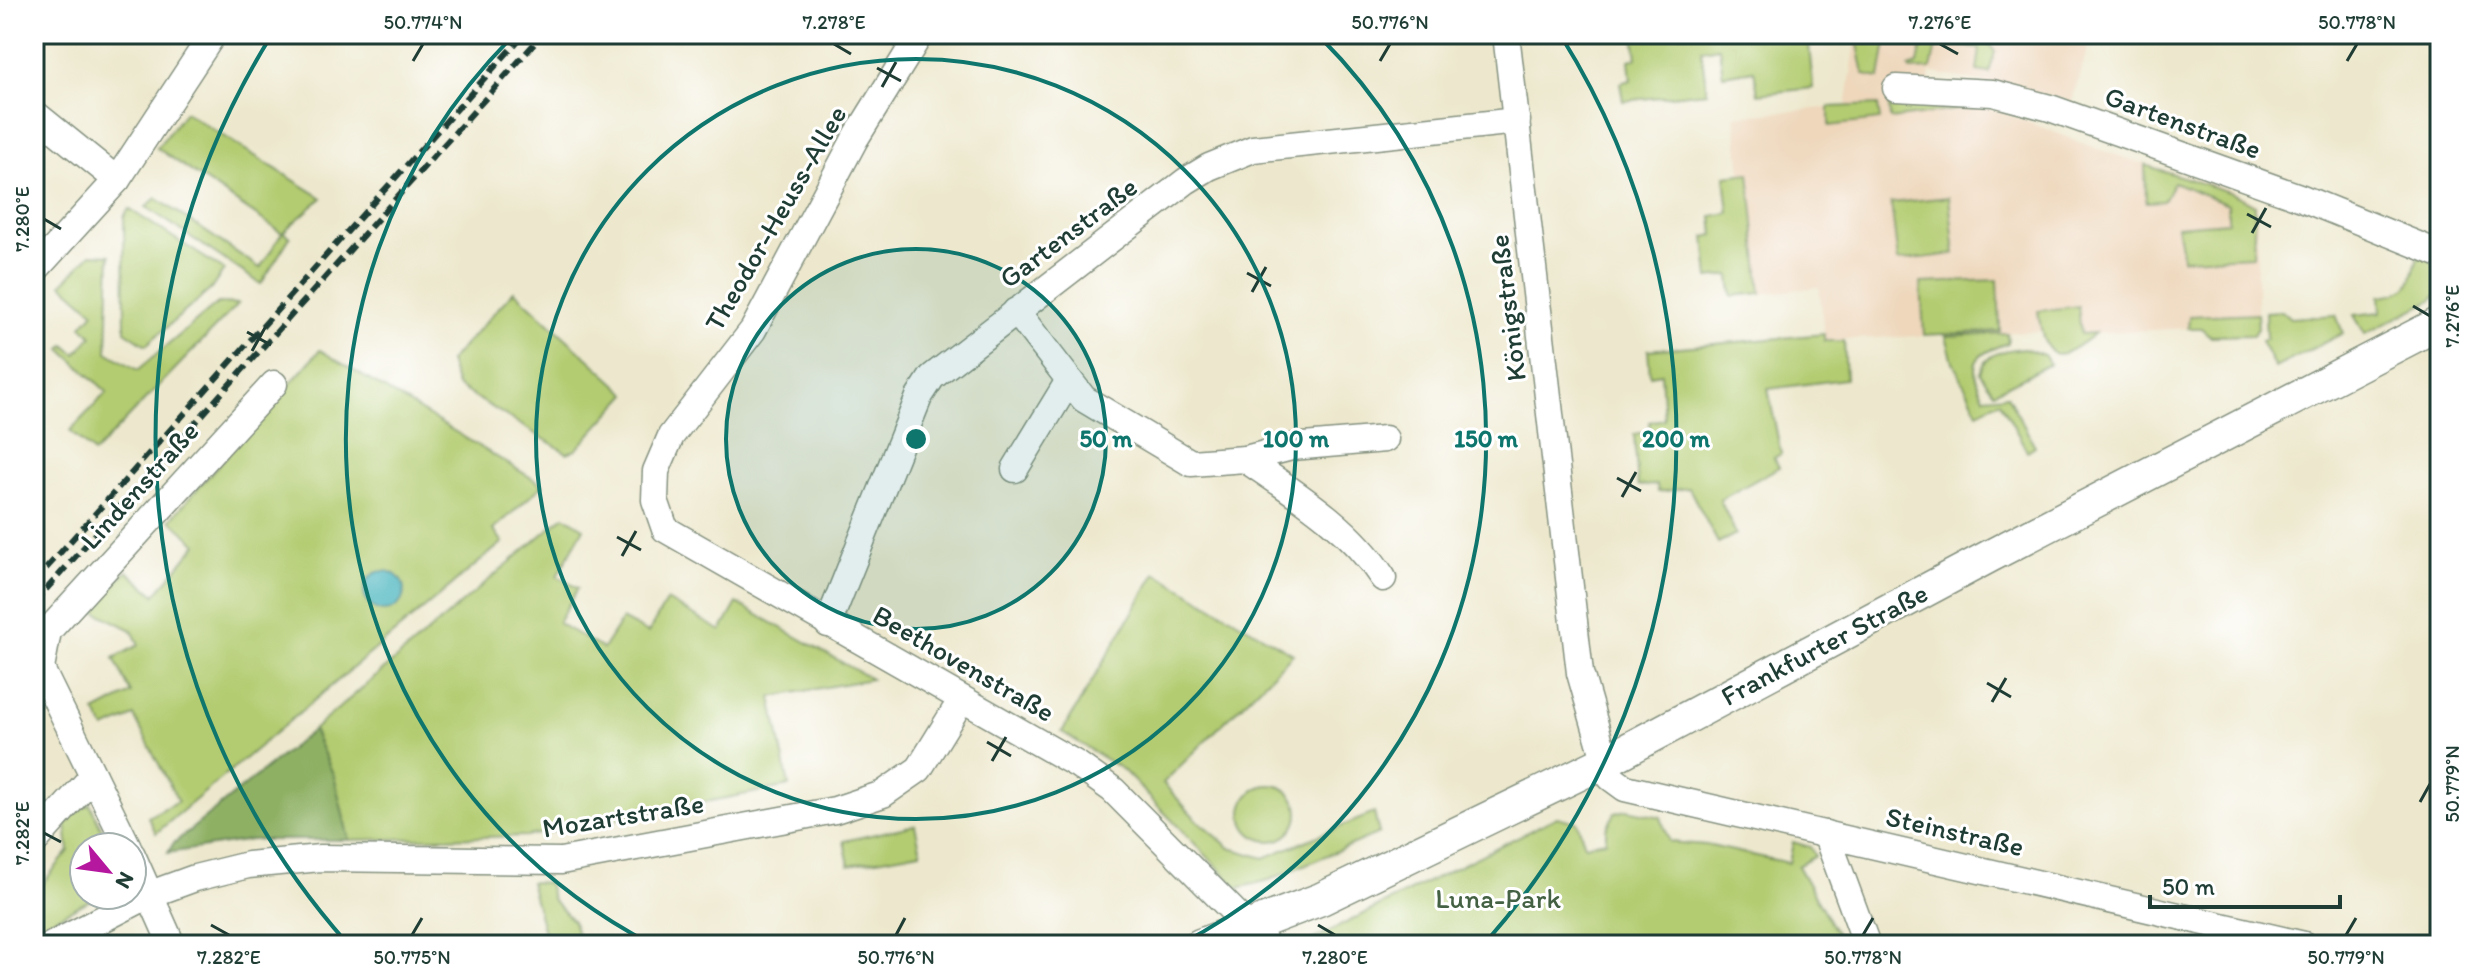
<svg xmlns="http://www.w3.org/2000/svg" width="2474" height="979" font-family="Itim,sans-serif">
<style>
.built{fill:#eed7bb}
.green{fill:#b3cc71;stroke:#698452;stroke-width:2}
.forest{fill:#8eb063;stroke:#56764c;stroke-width:2}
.water{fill:#44b3bd;stroke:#327878;stroke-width:2}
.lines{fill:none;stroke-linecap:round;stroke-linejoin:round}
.minor-casing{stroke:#869280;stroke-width:29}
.major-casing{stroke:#869280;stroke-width:35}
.minor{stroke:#fff;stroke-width:26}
.major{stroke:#fff;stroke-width:32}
.rail{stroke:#1f3d34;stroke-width:6;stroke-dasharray:12 6;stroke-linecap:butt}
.ticks{fill:none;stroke:#1f3d34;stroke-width:3}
.ring{fill:none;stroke:#0f766e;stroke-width:4}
.labels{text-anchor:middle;stroke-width:6;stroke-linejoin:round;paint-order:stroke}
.street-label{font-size:28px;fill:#1f3d34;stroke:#fff}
.park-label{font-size:28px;fill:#446143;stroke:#fff}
.centre{fill:#0f766e;stroke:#fff;stroke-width:4}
.ring-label{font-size:24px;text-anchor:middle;font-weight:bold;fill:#0f766e;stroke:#fff;stroke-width:6;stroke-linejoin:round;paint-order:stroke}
.neatline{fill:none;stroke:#1f3d34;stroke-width:3}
.ticks-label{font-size:20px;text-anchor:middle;fill:#1f3d34}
</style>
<rect width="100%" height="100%" fill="#fff"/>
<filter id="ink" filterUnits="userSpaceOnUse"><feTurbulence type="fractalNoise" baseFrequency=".0125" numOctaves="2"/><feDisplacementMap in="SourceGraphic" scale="16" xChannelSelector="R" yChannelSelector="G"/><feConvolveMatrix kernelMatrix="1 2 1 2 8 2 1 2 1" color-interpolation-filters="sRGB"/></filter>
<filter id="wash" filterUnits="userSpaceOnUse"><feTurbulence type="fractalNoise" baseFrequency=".006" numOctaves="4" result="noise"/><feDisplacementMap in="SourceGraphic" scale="32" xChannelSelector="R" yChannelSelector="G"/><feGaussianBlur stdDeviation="1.8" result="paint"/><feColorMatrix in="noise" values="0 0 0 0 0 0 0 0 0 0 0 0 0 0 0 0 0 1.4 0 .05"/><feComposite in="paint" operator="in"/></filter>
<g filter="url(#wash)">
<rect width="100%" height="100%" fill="#ede8cd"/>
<path class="built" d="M 1857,34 L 2092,34 L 2072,101 L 1930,72 L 1927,103 L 1968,105 L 2004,113 L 2100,150 L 2231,190 L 2257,204 L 2257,313 L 2189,316 L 2188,328 L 2081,334 L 2081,327 L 2039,311 L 2041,331 L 1825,340 L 1819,287 L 1754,295 L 1735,116 L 1846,106 Z"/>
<g class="green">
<path d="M 1634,34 L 1808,34 L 1813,88 L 1758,94 L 1754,70 L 1723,75 L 1719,47 L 1701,50 L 1707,92 L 1623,101 L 1620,83 L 1631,80 L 1629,60 L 1637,58 Z"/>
<path d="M 1856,34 L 1886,43 L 1880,78 L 1864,75 Z"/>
<path d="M 1961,34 L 1982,34 L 1995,52 L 1989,73 L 1977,71 L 1980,49 L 1937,42 L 1931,69 L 1910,70 L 1909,67 L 1918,64 L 1924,35 L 1959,41 Z"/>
<path d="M 1920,103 L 1976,107 L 1890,119 L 1889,105 Z"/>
<path d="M 1878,105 L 1880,120 L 1829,126 L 1829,107 Z"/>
<path d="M 185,112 L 322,198 L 283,232 L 290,237 L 261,284 L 146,207 L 156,198 L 260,268 L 282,233 L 157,148 Z"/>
<path d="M 2145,165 L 2232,193 L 2255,205 L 2253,256 L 2183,259 L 2177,226 L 2228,222 L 2228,204 L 2174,182 L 2163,201 L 2146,202 Z"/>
<path d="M 1749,173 L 1761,293 L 1732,296 L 1730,275 L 1709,278 L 1705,237 L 1714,235 L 1712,216 L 1729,213 L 1725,176 Z"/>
<path d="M 1949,197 L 1955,254 L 1898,261 L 1891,203 Z"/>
<path d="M 129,209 L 224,270 L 211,289 L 146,345 L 125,331 L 124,217 Z"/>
<path d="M 91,254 L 110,255 L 107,352 L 138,370 L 218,303 L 238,304 L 94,453 L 70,431 L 107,392 L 61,349 L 65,345 L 76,354 L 92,336 L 82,326 L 94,312 L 62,284 Z"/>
<path d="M 2418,256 L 2426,256 L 2440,268 L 2440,292 L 2432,300 L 2365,334 L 2354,315 L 2381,312 L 2380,296 C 2415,292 2409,284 2418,256 Z"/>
<path d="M 1998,280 L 2000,331 L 1924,335 L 1921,283 Z"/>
<path d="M 514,291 L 627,394 L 576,450 L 567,453 L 457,386 L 449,362 Z"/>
<path d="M 2078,306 L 2081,334 L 2095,333 C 2056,365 2045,362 2038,311 Z"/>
<path d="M 2282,311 L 2290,318 L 2336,315 L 2343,333 L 2275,368 L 2261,341 L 2266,338 L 2265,312 Z"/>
<path d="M 2257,313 L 2258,329 L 2253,335 L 2210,336 L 2201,328 L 2188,328 L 2189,316 Z"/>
<path d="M 2007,333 L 2008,343 C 1973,354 1967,364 1984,397 L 2007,395 L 2035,446 L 2027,451 L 2000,401 L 1978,412 L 1953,362 L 1946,336 Z"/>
<path d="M 1824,334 L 1824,341 L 1844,341 L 1846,379 L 1768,389 L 1781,454 L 1774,458 L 1779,467 L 1720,500 L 1736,534 L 1718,543 L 1689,488 L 1658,492 L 1657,485 L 1638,486 L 1634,434 L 1650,432 L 1649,422 L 1664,419 L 1661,373 L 1650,375 L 1648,350 Z"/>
<path d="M 2024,348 L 2044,355 L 2050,364 L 1994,392 L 1980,373 C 1985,352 2005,350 2024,348 Z"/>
<path d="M 320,350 L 543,485 L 493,530 L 503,542 L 156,833 L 148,817 L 178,801 L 134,716 L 105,729 L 95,712 L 131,693 L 114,658 L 139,645 L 132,630 L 92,610 L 127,571 L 155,595 L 197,544 L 170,520 Z"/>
<path d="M 564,516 L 584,528 L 557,576 L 578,588 L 558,623 L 603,649 L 622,619 L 648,633 L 667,600 L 721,631 L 737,603 L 871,679 L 771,697 L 789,786 L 528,836 L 349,840 L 334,776 L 313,730 Z"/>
<path d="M 1156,573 L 1293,654 L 1163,783 L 1196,819 L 1230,848 L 1264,858 L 1374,813 L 1379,833 L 1269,880 L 1238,888 L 1123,770 L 1062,732 Z"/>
<circle cx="1270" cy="813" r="28"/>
<path d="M 90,804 L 110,847 L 84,847 L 84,895 L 100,895 L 34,929 L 34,894 L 69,851 L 66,825 L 76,812 Z"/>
<path d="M 1627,810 L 1661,817 L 1669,842 L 1706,845 L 1789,863 L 1793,842 L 1810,847 L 1815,856 L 1798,866 L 1843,945 L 1302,945 L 1557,817 L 1577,822 L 1585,845 L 1606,841 L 1606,829 L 1615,813 Z"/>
<path d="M 915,825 L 921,852 L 849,865 L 844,841 Z"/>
<path d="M 530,882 L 548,883 L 552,899 L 573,921 L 580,945 L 516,945 L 545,936 Z"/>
</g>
<path class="forest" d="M 313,730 L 334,776 L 349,840 L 251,840 L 168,853 L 173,844 Z"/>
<circle class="water" cx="384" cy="591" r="20"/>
</g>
<g filter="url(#ink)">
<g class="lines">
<g class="minor-casing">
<g id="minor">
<path d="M 920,34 L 855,139 L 753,330 L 671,436 L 656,471 L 655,500 L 665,529 L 1078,765 L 1113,790 L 1267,945"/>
<path d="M 1506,34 L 1580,673 L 1610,777 L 1625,788 L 2304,945"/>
<path d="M 1896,88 L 1993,93 L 2050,108 L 2302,198 L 2440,254"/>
<path d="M 34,113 L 117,180"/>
<path d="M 34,271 L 117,180 L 213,34"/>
<path d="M 1016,311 L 1084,399 L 1191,463 L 1245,459 C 1296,494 1349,526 1383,578"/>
<path d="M 1245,459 L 1292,447 L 1385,439"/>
<path d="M 1015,469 L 1068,382"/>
<path d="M 828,624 L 919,397 L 932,377 L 1186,181 L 1209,167 L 1253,149 L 1517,121"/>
<path d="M 1826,834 L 1867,945"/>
<path d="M 34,842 L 93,776"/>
<path d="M 128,847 L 41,669 L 48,631 L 274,384"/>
<path d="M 132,855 L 172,945"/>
<path d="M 52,945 L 151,894 L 195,878 L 248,865 L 320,858 L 561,861 L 835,810 L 883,794 L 919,769 L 962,699"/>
</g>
</g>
<g class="major-casing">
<path id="major" d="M 1200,945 L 1321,899 L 1604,762 L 1990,556 L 2440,323"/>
</g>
<use href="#minor" class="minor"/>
<use href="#major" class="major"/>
<g class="rail">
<path d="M 34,582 L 524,34"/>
<path d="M 34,603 L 543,34"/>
</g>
</g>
</g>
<path class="ticks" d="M 834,44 L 851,54M 1940,44 L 1958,54M 413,61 L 423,44M 1380,61 L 1390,44M 2347,61 L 2357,44M 877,68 L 901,81M 882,87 L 896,62M 2247,214 L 2271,227M 44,219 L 61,229M 2252,233 L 2266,208M 1247,273 L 1271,286M 1252,292 L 1266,267M 2413,306 L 2430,316M 247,332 L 271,345M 252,351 L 266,326M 1617,478 L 1641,491M 1622,497 L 1636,472M 617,537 L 641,550M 622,556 L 636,531M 1987,683 L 2011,697M 1992,702 L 2006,678M 987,742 L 1011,756M 992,761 L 1006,737M 2420,802 L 2430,784M 44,833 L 61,842M 211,925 L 229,935M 1318,925 L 1335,935M 412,935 L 422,918M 896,935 L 905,918M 1863,935 L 1873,918M 2346,935 L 2356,918"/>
<circle cx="916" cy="439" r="190" fill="#0f766e" fill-opacity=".12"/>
<g class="ring">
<circle cx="916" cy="439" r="190"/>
<circle cx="916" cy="439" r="380"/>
<path d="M653 945A570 570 0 0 1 513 36M1319 36A570 570 0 0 1 1179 945"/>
<path d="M347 943A760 760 0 0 1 271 36M1561 36A760 760 0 0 1 1485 943"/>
</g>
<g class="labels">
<g class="street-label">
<text transform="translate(2183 122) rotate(20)" y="10">Gartenstraße</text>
<text transform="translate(775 218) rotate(-60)" y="10">Theodor-Heuss-Allee</text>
<text transform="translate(1068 232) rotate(-37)" y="10">Gartenstraße</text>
<text transform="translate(1507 308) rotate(-97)" y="10">Königstraße</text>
<text transform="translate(139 485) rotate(-48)" y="10">Lindenstraße</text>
<text transform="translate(1824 644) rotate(-28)" y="10">Frankfurter Straße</text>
<text transform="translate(964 663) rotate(30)" y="10">Beethovenstraße</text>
<text transform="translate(623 815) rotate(-9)" y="10">Mozartstraße</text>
<text transform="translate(1955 831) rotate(13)" y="10">Steinstraße</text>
</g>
<g class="park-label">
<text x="1498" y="908">Luna-Park</text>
</g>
</g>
<circle cx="916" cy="439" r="12" class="centre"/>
<g class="ring-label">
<text x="1106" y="447">50 m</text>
<text x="1296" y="447">100 m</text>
<text x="1486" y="447">150 m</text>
<text x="1676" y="447">200 m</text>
</g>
<rect width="2474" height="979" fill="none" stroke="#fff" stroke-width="88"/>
<g transform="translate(108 871) rotate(119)"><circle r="38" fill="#ffffff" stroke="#a5b1ae" stroke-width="2"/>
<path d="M0-6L14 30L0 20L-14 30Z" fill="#b5179e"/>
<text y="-12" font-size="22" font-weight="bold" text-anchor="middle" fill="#1f3d34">N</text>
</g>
<path d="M2150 895v12h190v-12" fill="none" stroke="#1f3d34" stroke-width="4"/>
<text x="2162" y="895" font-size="24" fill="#1f3d34" stroke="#ffffff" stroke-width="6" paint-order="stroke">50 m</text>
<rect x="44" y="44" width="2386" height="891" class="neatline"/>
<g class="ticks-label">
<text x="423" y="29">50.774°N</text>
<text x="834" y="29">7.278°E</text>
<text x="1390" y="29">50.776°N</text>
<text x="1940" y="29">7.276°E</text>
<text x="2357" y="29">50.778°N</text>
<text transform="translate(22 219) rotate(-90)" y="7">7.280°E</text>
<text transform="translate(2452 316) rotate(-90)" y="7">7.276°E</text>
<text transform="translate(2452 784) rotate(-90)" y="7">50.779°N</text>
<text transform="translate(22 833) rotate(-90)" y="7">7.282°E</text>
<text x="229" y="964">7.282°E</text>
<text x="412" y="964">50.775°N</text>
<text x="896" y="964">50.776°N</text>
<text x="1335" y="964">7.280°E</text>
<text x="1863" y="964">50.778°N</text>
<text x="2346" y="964">50.779°N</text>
</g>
</svg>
